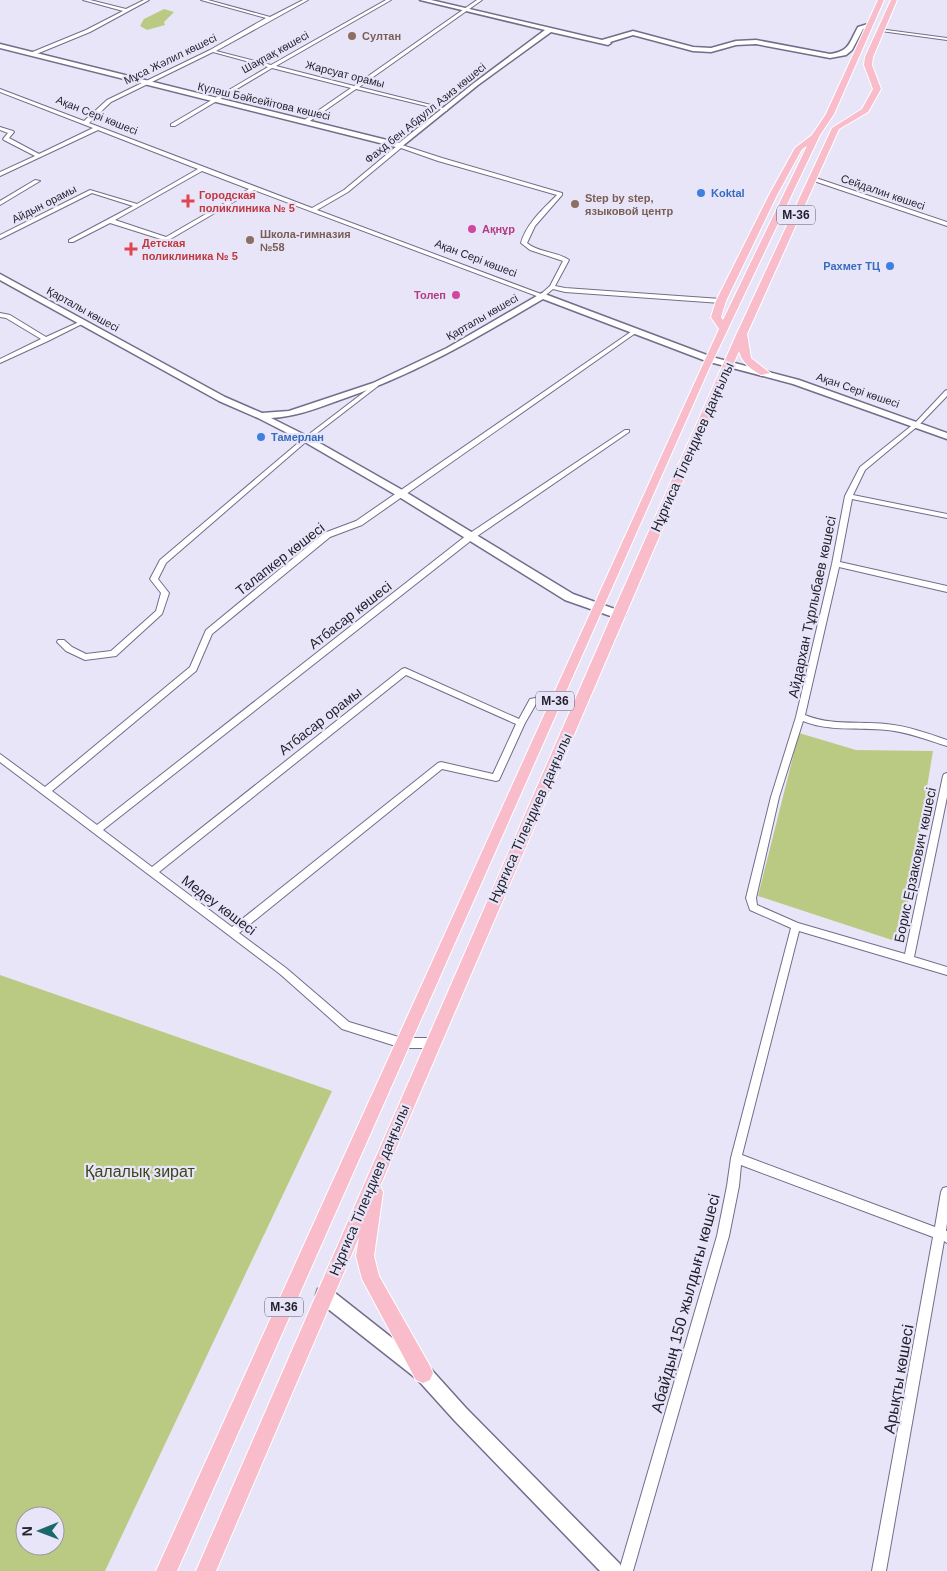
<svg xmlns="http://www.w3.org/2000/svg" width="947" height="1571" font-family="Helvetica,sans-serif">
<style>
.green{fill:#bbca83;fill-rule:evenodd}
.lines{fill:none;stroke-linecap:round;stroke-linejoin:round}
.street-casing{stroke:#726d8a;stroke-width:2}
.secondary-casing{stroke:#726d8a;stroke-width:3}
.primary-casing{stroke:#fff;stroke-width:2}
.street{fill:#fff;fill-rule:evenodd}
.secondary{fill:#fff;fill-rule:evenodd}
.primary{fill:#f9bccb;fill-rule:evenodd}
.education-dot{fill:#8d6e63;stroke:#e9e5f9;stroke-width:2}
.shop-dot{fill:#3f7fe0;stroke:#e9e5f9;stroke-width:2}
.health-dot{fill:#e0444e;stroke:#e9e5f9;stroke-width:2}
.hotel-dot{fill:#d1479c;stroke:#e9e5f9;stroke-width:2}
.labels{text-anchor:middle;stroke-width:4.5;stroke-linejoin:round;paint-order:stroke}
.far-education-label{font-size:11px;font-weight:bold;fill:#785e54;stroke:#e9e5f9;text-anchor:start}
.far-street-label{font-size:11px;fill:#211f2b;stroke:#e9e5f9}
.far-shop-label{font-size:11px;font-weight:bold;fill:#366cbe;stroke:#e9e5f9;text-anchor:start}
.far-health-label{font-size:11px;font-weight:bold;fill:#be3a42;stroke:#e9e5f9;text-anchor:start}
.far-hotel-label{font-size:11px;font-weight:bold;fill:#b23c85;stroke:#e9e5f9;text-anchor:start}
.shield{fill:#e9e5f9;stroke:#5d5a69;stroke-width:1}
.shield-label{font-size:12px;font-weight:bold;fill:#211f2b}
.street-label{font-size:14px;fill:#211f2b;stroke:#e9e5f9}
.near-park-label{font-size:16px;fill:#3c441c;stroke:#e9e5f9}
.near-street-label{font-size:16px;fill:#211f2b;stroke:#e9e5f9}
</style>
<rect width="100%" height="100%" fill="#e9e5f9"/>
<g class="green">
<path d="M 164,9 L 174,12 L 164,22 L 165,25 L 147,30 L 140,26 L 144,19 Z"/>
<path d="M 799,733 L 856,750 L 933,751 L 901,943 L 758,896 Z"/>
<path d="M 0,975 L 332,1091 L 105,1571 L 0,1571 ZM 25,1516 L 55,1516 L 55,1546 L 25,1546 Z"/>
</g>
<g class="lines">
<g class="street-casing">
<g id="street">
<path d="M 83,0 L 90,0 L 126,9 L 144,0 L 149,0 L 90,32 L 34,55 L 30,55 L 30,53 L 86,30 L 123,11 Z"/>
<path d="M 201,0 L 208,0 L 270,17 L 303,0 L 308,0 L 216,51 L 271,65 L 386,0 L 391,0 L 276,66 L 354,86 L 477,0 L 482,0 L 359,87 L 447,109 L 447,111 L 356,89 L 307,123 L 303,123 L 303,121 L 351,88 L 272,68 L 175,126 L 171,126 L 171,124 L 268,67 L 213,52 L 111,102 L 89,123 L 312,208 L 344,190 L 398,145 L 402,145 L 442,158 L 562,193 L 562,195 L 535,226 L 527,243 C 539,253 556,251 569,260 L 555,286 L 565,288 L 721,299 L 724,301 L 721,303 L 565,292 L 553,289 L 542,298 L 254,190 L 167,241 L 110,223 L 73,242 L 69,242 L 69,240 L 133,206 L 92,193 L 0,239 L 0,235 L 90,190 L 137,204 L 198,169 L 98,130 L 0,176 L 0,172 L 35,156 L 4,140 L 3,139 L 8,133 L 0,130 L 0,127 L 13,131 L 14,132 L 9,138 L 39,154 L 93,128 L 0,92 L 0,89 L 84,121 L 107,100 L 210,50 L 266,18 ZM 401,148 L 438,161 L 557,195 C 544,208 526,224 521,243 L 530,250 L 563,261 L 550,286 L 541,294 L 317,210 L 348,192 ZM 202,171 L 249,189 L 166,237 L 115,220 Z"/>
<path d="M 879,29 L 947,38 L 947,40 L 881,31 Z"/>
<path d="M 813,177 L 947,222 L 947,226 L 811,180 L 811,178 Z"/>
<path d="M 35,180 L 40,181 L 0,205 L 0,201 Z"/>
<path d="M 0,313 L 10,315 L 46,337 L 79,322 L 84,323 L 48,341 L 0,363 L 0,359 L 41,339 L 6,318 L 0,317 Z"/>
<path d="M 635,329 L 638,331 L 637,332 L 362,525 L 330,537 L 212,634 L 196,671 L 52,791 L 97,825 L 467,535 L 625,430 L 629,430 L 629,432 L 473,539 L 103,830 L 152,867 L 402,669 L 405,668 L 519,719 L 530,699 L 557,694 L 560,695 L 561,697 L 560,699 L 536,704 L 525,723 L 499,780 L 496,781 L 442,769 L 239,933 L 286,968 L 349,1022 L 402,1038 L 432,1038 L 436,1040 L 437,1043 L 436,1046 L 432,1048 L 402,1048 L 342,1029 L 280,974 L 0,762 L 0,754 L 45,787 L 190,667 L 206,630 L 324,533 L 356,521 ZM 406,675 L 516,724 L 493,774 L 441,762 L 438,763 L 232,927 L 159,872 Z"/>
<path d="M 376,383 L 378,384 L 378,386 L 308,440 L 166,563 L 158,579 L 169,593 L 162,614 L 116,656 L 85,660 L 66,651 L 57,642 L 58,640 L 64,640 L 72,647 L 86,654 L 111,651 L 156,611 L 161,593 L 150,579 L 160,560 L 304,438 Z"/>
<path d="M 947,390 L 947,396 L 919,425 L 865,470 L 853,495 L 947,514 L 947,518 L 852,499 L 840,562 L 947,586 L 947,592 L 839,567 L 805,715 C 832,726 858,721 886,724 C 907,726 927,733 947,740 L 947,746 C 927,740 908,732 887,730 C 858,727 831,732 803,721 L 779,797 L 756,898 L 757,905 L 798,923 L 905,954 L 943,776 L 944,774 L 947,773 L 947,797 L 914,957 L 947,967 L 947,975 L 799,931 L 742,1155 L 935,1227 L 941,1192 L 943,1188 L 947,1187 L 947,1223 L 946,1231 L 947,1231 L 947,1243 L 944,1241 L 886,1571 L 872,1571 L 933,1237 L 741,1165 L 739,1186 L 729,1236 L 633,1571 L 619,1571 L 717,1236 L 727,1186 L 731,1158 L 791,928 L 750,910 L 746,898 L 771,797 L 796,717 L 832,564 L 845,496 L 860,467 L 915,423 L 945,391 Z"/>
</g>
</g>
<g class="secondary-casing">
<g id="secondary">
<path d="M 420,0 L 431,0 L 602,40 L 633,31 L 693,47 L 711,48 L 736,41 L 756,40 L 830,54 C 850,51 849,43 858,27 L 868,24 L 871,26 L 863,29 L 852,50 L 846,55 L 830,58 L 756,44 L 736,45 L 711,52 L 693,51 L 633,35 L 610,42 L 611,43 L 608,45 L 551,32 L 478,85 L 400,148 L 0,48 L 0,44 L 399,143 L 474,83 L 545,30 Z"/>
<path d="M 0,274 L 225,397 L 262,413 L 289,411 L 373,383 L 447,348 L 542,293 L 712,357 L 799,380 L 947,433 L 947,439 L 793,384 L 706,361 L 543,299 C 475,339 412,376 337,401 C 315,409 294,417 271,418 L 309,437 L 404,491 L 573,594 L 623,612 L 625,615 L 623,618 L 619,619 L 565,600 L 396,495 L 303,441 L 258,418 L 219,401 L 0,280 Z"/>
<path d="M 324,1287 L 330,1289 L 429,1367 L 466,1408 L 620,1564 L 622,1571 L 600,1571 L 454,1420 L 417,1379 L 318,1301 L 316,1295 L 318,1289 Z"/>
</g>
</g>
<g class="primary-casing">
<g id="primary">
<path d="M 878,0 L 884,0 L 834,114 L 820,135 L 708,371 L 177,1571 L 156,1571 L 719,329 L 711,317 L 716,301 L 769,195 L 795,148 L 812,135 L 826,114 ZM 807,146 L 723,320 L 721,317 L 726,301 L 777,195 L 802,149 Z"/>
<path d="M 891,0 L 897,0 L 873,57 L 872,65 L 881,89 L 868,112 L 839,129 L 747,334 L 751,358 L 770,373 L 761,375 C 751,369 742,363 739,351 L 380,1186 L 383,1192 L 374,1256 L 379,1276 L 430,1366 L 433,1373 L 430,1380 L 423,1383 L 416,1380 L 362,1279 L 356,1256 L 359,1237 L 216,1571 L 196,1571 L 617,603 L 737,333 L 832,128 L 862,109 L 873,89 L 864,65 L 865,57 Z"/>
</g>
</g>
<use href="#street" class="street"/>
<use href="#secondary" class="secondary"/>
<use href="#primary" class="primary"/>
</g>
<g class="education-dot">
<circle cx="352" cy="36" r="5"/>
<circle cx="575" cy="204" r="5"/>
<circle cx="250" cy="240" r="5"/>
</g>
<g class="shop-dot">
<circle cx="701" cy="193" r="5"/>
<circle cx="890" cy="266" r="5"/>
<circle cx="261" cy="437" r="5"/>
</g>
<g class="health-dot">
<path d="M185.5 193.5h5v5h5v5h-5v5h-5v-5h-5v-5h5z"/>
<path d="M128.5 241.5h5v5h5v5h-5v5h-5v-5h-5v-5h5z"/>
</g>
<g class="hotel-dot">
<circle cx="472" cy="229" r="5"/>
<circle cx="456" cy="295" r="5"/>
</g>
<g class="labels">
<g class="far-education-label">
<text x="362" y="40">Султан</text>
<text x="585" y="202">Step by step,<tspan x="585" dy="13">языковой центр</tspan></text>
<text x="260" y="238">Школа-гимназия<tspan x="260" dy="13">№58</tspan></text>
</g>
<g class="far-street-label">
<text transform="translate(275 52) rotate(-29)" y="4">Шақпақ көшесі</text>
<text transform="translate(170 59) rotate(-26)" y="4">Мұса Жәлил көшесі</text>
<text transform="translate(345 74) rotate(14)" y="4">Жарсуат орамы</text>
<text transform="translate(264 101) rotate(13)" y="4">Күләш Бәйсейітова көшесі</text>
<text transform="translate(425 113) rotate(-39)" y="4">Фахд бен Абдулл Азиз көшесі</text>
<text transform="translate(97 115) rotate(22)" y="4">Ақан Сері көшесі</text>
<text transform="translate(883 192) rotate(19)" y="4">Сейдалин көшесі</text>
<text transform="translate(44 204) rotate(-27)" y="4">Айдын орамы</text>
<text transform="translate(476 258) rotate(21)" y="4">Ақан Сері көшесі</text>
<text transform="translate(83 309) rotate(29)" y="4">Қарталы көшесі</text>
<text transform="translate(482 317) rotate(-30)" y="4">Қарталы көшесі</text>
<text transform="translate(858 390) rotate(19)" y="4">Ақан Сері көшесі</text>
</g>
<g class="far-shop-label">
<text x="711" y="197">Koktal</text>
<text x="880" y="270" text-anchor="end">Рахмет ТЦ</text>
<text x="271" y="441">Тамерлан</text>
</g>
<g class="far-health-label">
<text x="199" y="199">Городская<tspan x="199" dy="13">поликлиника № 5</tspan></text>
<text x="142" y="247">Детская<tspan x="142" dy="13">поликлиника № 5</tspan></text>
</g>
<g class="far-hotel-label">
<text x="482" y="233">Ақнұр</text>
<text x="446" y="299" text-anchor="end">Толеп</text>
</g>
<g class="shield">
<rect x="777" y="205.5" width="38" height="19" rx="4"/>
<rect x="536" y="691.5" width="38" height="19" rx="4"/>
<rect x="265" y="1297.5" width="38" height="19" rx="4"/>
</g>
<g class="shield-label">
<text x="796" y="219">M-36</text>
<text x="555" y="705">M-36</text>
<text x="284" y="1311">M-36</text>
</g>
<g class="street-label">
<text transform="translate(692 447) rotate(-66)" y="5">Нұрғиса Тілендиев даңғылы</text>
<text transform="translate(280 559) rotate(-38)" y="5">Талапкер көшесі</text>
<text transform="translate(812 607) rotate(-78)" y="5">Айдархан Тұрлыбаев көшесі</text>
<text transform="translate(350 615) rotate(-38)" y="5">Атбасар көшесі</text>
<text transform="translate(320 721) rotate(-38)" y="5">Атбасар орамы</text>
<text transform="translate(530 818) rotate(-66)" y="5">Нұрғиса Тілендиев даңғылы</text>
<text transform="translate(915 865) rotate(-78)" y="5">Борис Ерзакович көшесі</text>
<text transform="translate(219 905) rotate(37)" y="5">Медеу көшесі</text>
<text transform="translate(369 1190) rotate(-67)" y="5">Нұрғиса Тілендиев даңғылы</text>
</g>
<g class="near-park-label">
<text x="140" y="1177">Қалалық зират</text>
</g>
<g class="near-street-label">
<text transform="translate(685 1303) rotate(-75)" y="6">Абайдың 150 жылдығы көшесі</text>
<text transform="translate(898 1379) rotate(-80)" y="6">Арықты көшесі</text>
</g>
</g>
<g transform="translate(40 1531) rotate(269)"><circle r="24" fill="#e9e5f9" stroke="#9996a7"/>
<path d="M0-4L9 19L0 12L-9 19Z" fill="#1b686c"/>
<text y="-8" font-size="14" font-weight="bold" text-anchor="middle" fill="#211f2b">N</text>
</g>
</svg>
